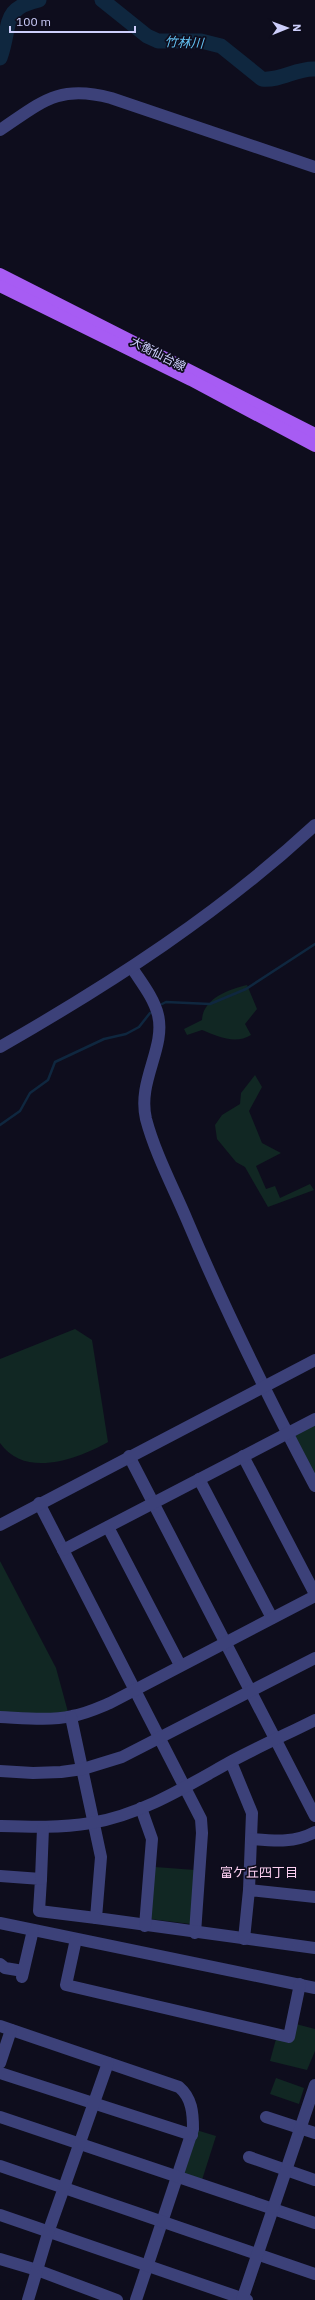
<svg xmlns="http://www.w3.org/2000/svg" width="315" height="2300" font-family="'IBM Plex Sans','Noto Sans JP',sans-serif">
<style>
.green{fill:#112723}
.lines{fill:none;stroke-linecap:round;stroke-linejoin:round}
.stream{stroke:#0f273f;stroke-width:2.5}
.river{stroke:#0f273f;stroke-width:15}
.minor{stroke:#3c4179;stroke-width:12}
.major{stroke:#a75cf3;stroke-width:12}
.labels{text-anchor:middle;stroke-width:3.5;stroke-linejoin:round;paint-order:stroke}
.street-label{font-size:12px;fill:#cdcefb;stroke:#0e0d1d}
.water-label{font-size:13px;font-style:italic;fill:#63c3f4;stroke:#0e0d1d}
.neighbourhood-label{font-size:13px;fill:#fccff1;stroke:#0e0d1d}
</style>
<rect width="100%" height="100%" fill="#0e0d1d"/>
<g class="green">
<path d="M 247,985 L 257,1009 L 245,1024 L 251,1035 C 235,1045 217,1036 202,1030 L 187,1035 L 184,1029 L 202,1020 C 203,998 230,989 247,985 Z"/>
<path d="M 255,1075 L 262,1087 L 249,1111 L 262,1143 L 281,1153 L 256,1166 L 266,1189 L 275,1186 L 280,1198 L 310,1184 L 314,1190 L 268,1207 L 245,1167 L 236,1162 L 217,1139 L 215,1125 L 222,1115 L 240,1104 L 241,1093 Z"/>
<path d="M 75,1329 L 92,1340 L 108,1442 C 78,1459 25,1479 0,1443 L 0,1359 Z"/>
<path d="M 315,1424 L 315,1480 L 295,1436 Z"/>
<path d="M 0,1561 L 56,1668 L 68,1712 L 29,1715 L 0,1713 Z"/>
<path d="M 155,1867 L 195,1870 L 191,1924 L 150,1919 Z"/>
<path d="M 296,2024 L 315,2029 L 315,2051 L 307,2070 L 270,2061 L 276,2039 Z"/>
<path d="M 276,2078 L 304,2088 L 299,2104 L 270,2094 Z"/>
<path d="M 193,2129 L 216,2136 L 201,2183 L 177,2175 Z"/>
</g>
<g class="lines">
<g class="stream">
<path d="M 162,1004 L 166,1002 L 210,1004 L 246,989 L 315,944"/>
<path d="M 0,1125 L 20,1111 L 30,1093 L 48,1080 L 55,1062 L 104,1039 L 126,1034 L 139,1027 L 150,1013"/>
</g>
<g class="river">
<path d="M 102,0 L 147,36 L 158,41 L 201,41 L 221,46 L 262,79 C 281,81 296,68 315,69"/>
<path d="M 0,58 C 12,25 0,9 39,0"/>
</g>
<g class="minor">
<path d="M 0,130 C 42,102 58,84 111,98 L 315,167"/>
<path d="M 132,968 C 141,982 154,998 158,1015 C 166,1048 137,1081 146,1119 C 155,1153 173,1187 187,1220 C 225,1310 269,1399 315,1486"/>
<path d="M 0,1047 C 112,983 220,913 315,825"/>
<path d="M 129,1456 L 315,1816"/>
<path d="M 243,1456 L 315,1594"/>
<path d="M 199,1479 L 272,1618"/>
<path d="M 39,1503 L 201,1819 L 202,1833 L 195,1933"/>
<path d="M 0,1525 L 315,1360"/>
<path d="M 108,1527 L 180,1665"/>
<path d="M 63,1550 L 315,1419"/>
<path d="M 0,1717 C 23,1718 49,1721 72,1716 C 85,1714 98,1708 110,1703 L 315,1596"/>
<path d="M 71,1717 L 101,1857 L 96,1918 L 315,1948"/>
<path d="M 231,1762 L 252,1813 L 249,1890"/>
<path d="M 0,1771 L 33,1773 L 61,1772 L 83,1769 L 122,1757 L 315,1658"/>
<path d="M 141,1808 L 152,1839 L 145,1926"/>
<path d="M 0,1826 C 31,1827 60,1828 91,1823 C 141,1815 187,1786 230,1762 C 258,1747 287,1734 315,1720"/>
<path d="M 252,1839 C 276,1841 294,1843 315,1832"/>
<path d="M 0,1876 L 41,1879 L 39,1911 L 96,1918"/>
<path d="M 41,1879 L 43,1828"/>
<path d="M 0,1923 L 315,1988"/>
<path d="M 76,1939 L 66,1985 L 289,2037 L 300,1984"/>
<path d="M 244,1939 L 249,1890 L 315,1897"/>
<path d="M 0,1964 L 5,1968 L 23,1971"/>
<path d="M 22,1977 L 33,1930"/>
<path d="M 0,2026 L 179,2087 C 192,2098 193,2113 193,2129 L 136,2300"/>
<path d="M 0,2063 L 11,2030"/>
<path d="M 0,2073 L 192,2135"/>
<path d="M 0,2117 L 315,2223"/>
<path d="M 266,2117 L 315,2133"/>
<path d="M 249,2157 L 315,2180"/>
<path d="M 0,2166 L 315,2274"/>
<path d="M 0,2215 L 247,2300"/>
<path d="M 0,2259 L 37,2270 L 117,2300"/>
<path d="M 28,2300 L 49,2230 L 108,2063"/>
<path d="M 242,2300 L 315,2085"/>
</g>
<g class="major">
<path d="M 0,274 L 315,434"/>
<path d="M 0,286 L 191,380 L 315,446"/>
</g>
</g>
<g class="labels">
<g class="street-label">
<text transform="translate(158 354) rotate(27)" y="4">大衡仙台線</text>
</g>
<g class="water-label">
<text transform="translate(184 42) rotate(3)" y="5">竹林川</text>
</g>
<g class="neighbourhood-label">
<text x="259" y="1877">富ケ丘四丁目</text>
</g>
</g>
<g transform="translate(287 28) rotate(89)" stroke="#0e0d1d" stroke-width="3" paint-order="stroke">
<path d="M0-3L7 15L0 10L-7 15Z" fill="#cdcefb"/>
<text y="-6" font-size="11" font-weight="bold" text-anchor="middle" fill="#cdcefb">N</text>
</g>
<path d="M10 26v6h125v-6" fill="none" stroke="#cdcefb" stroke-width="2"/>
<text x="16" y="26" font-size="12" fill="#cdcefb" stroke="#0e0d1d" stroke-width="3" paint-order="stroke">100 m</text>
</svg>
